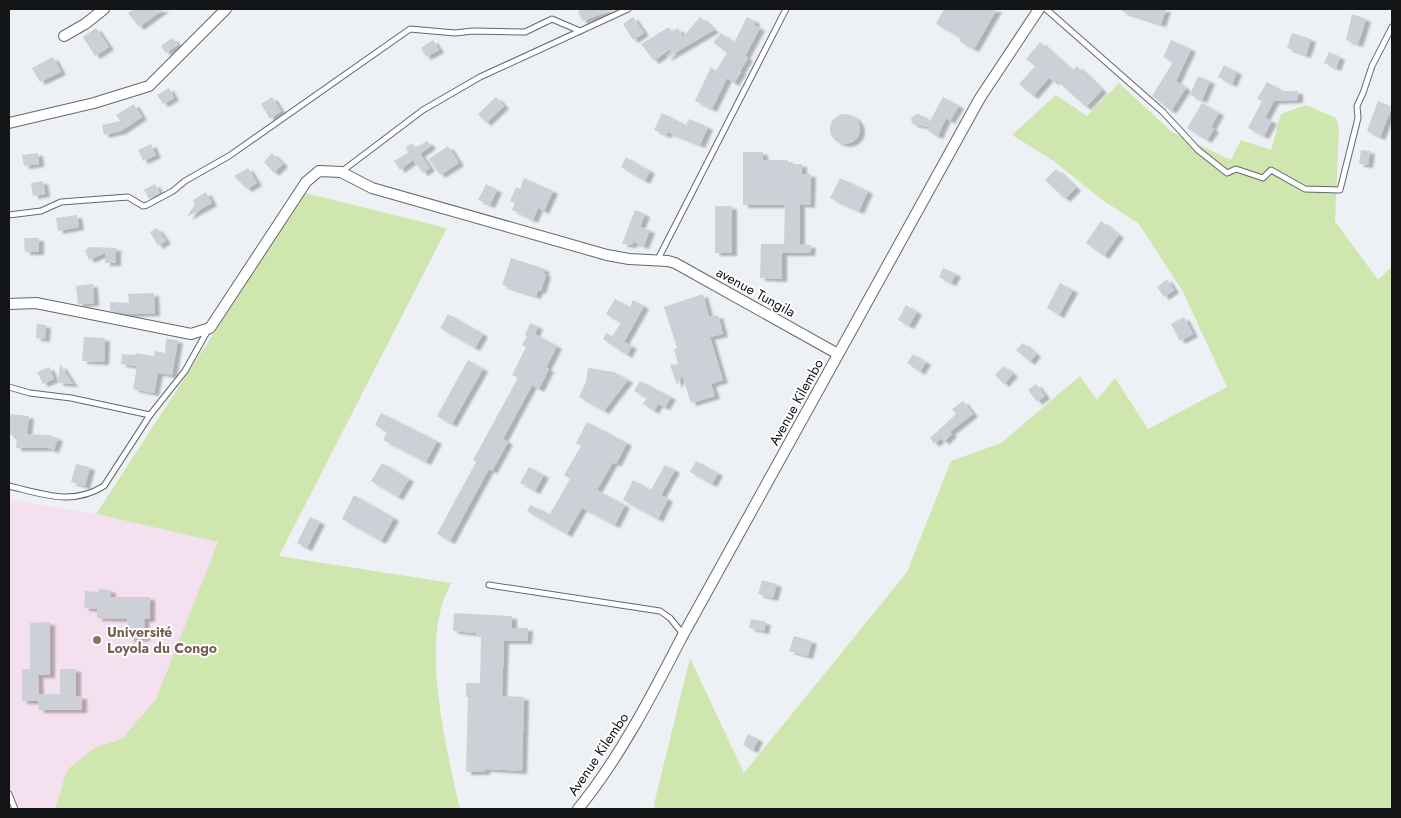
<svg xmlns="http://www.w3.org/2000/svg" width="1401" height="818" font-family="Jost,sans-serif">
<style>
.education{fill:#f4e0ef}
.green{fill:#cfe7ae}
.building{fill:#cdd0d6;filter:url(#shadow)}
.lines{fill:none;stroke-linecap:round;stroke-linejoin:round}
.service-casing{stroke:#64676c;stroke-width:7}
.minor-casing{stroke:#64676c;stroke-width:12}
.service{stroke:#fff;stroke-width:5}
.minor{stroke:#fff;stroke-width:10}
.education-dot{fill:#8d6e63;stroke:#fff;stroke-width:2}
.labels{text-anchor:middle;stroke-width:4;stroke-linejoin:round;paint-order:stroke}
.street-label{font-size:14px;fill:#131416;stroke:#fff}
.education-label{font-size:14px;font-weight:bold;fill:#785e54;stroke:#fff;text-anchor:start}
</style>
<defs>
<filter id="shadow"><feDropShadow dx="5" dy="3" stdDeviation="1" flood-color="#0004"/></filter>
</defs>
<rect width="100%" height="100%" fill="#edf1f6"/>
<path class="education" d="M 9,499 L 96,514 L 218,542 L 127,809 L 9,809 Z"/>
<g class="green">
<path d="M 1119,83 L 1172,132 L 1231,160 L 1241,140 L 1271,150 L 1281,114 L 1306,105 L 1336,118 L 1339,128 L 1335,221 L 1378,280 L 1392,266 L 1392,809 L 655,809 L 654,804 L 690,658 L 744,773 L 907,572 L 951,461 L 1001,443 L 1080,376 L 1097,400 L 1115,378 L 1148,429 L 1227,387 L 1183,292 L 1139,224 L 1101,199 L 1055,162 L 1012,135 L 1056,95 L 1087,116 Z"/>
<path d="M 305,193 L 447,228 L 279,556 L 451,583 C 448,591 443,600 441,608 C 426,666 447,751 460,809 L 55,809 L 67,770 L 94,748 L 122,739 L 156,699 L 218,542 L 96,514 Z"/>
</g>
<g class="building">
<path d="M 134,9 L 164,9 L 139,27 L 128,13 Z"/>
<path d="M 585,9 L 612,9 L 613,10 L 582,21 L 578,11 Z"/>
<path d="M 944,9 L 997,9 L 974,49 L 959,41 L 961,38 L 936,24 Z"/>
<path d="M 1122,9 L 1166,9 L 1161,24 L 1121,11 Z"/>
<path d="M 1352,14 L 1366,19 L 1358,44 L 1346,40 Z"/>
<path d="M 633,17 L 644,33 L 633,40 L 623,24 Z"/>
<path d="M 700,17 L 714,30 L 668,57 L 666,56 L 671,51 L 670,49 L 654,61 L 641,44 L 669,27 L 672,32 L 678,28 L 683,37 Z"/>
<path d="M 747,17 L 755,21 L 754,25 L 760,28 L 745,56 L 748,58 L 740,71 L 741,72 L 734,83 L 727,78 L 712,109 L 695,101 L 711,67 L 716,71 L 727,53 L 713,42 L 721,33 L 734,43 Z"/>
<path d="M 96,28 L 109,47 L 95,56 L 83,37 Z"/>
<path d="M 1292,33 L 1311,39 L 1306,55 L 1287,48 Z"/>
<path d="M 172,38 L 178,45 L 166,53 L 161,46 Z"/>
<path d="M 433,40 L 439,50 L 426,57 L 421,48 Z"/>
<path d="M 1171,40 L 1191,49 L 1176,81 L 1186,88 L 1171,111 L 1152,96 L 1173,62 L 1163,57 Z"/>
<path d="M 1040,42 L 1072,71 L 1077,66 L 1102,90 L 1086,107 L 1056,80 L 1054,82 L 1049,78 L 1033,96 L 1019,84 L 1035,66 L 1026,59 Z"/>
<path d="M 1329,52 L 1340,57 L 1336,68 L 1324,63 Z"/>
<path d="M 53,57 L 61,72 L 40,82 L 32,68 Z"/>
<path d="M 1224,65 L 1237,72 L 1232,84 L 1218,77 Z"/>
<path d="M 1198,76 L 1210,81 L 1202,100 L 1190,95 Z"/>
<path d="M 1267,82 L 1283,91 L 1298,91 L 1298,100 L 1274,101 L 1265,118 L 1272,121 L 1264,136 L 1248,128 L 1262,101 L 1257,99 Z"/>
<path d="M 169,88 L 174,98 L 163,104 L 157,95 Z"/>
<path d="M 272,97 L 281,111 L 270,119 L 261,104 Z"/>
<path d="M 496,97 L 504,106 L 486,123 L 478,114 Z"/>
<path d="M 943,97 L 959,106 L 950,121 L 946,118 L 938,136 L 928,131 L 930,127 L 912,124 L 911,118 L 916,114 L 919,114 L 930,121 Z"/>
<path d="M 1378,101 L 1392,107 L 1380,137 L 1367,131 Z"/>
<path d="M 1202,103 L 1219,113 L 1211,127 L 1214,129 L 1207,140 L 1187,128 Z"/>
<path d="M 134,104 L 142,117 L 121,131 L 104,135 L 102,125 L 120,121 L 116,115 Z"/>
<path d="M 662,113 L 686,125 L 689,119 L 708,127 L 700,145 L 668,132 L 666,135 L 654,130 Z"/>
<circle cx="845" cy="129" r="15"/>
<path d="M 427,141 L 431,146 L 420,154 L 430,168 L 423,173 L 413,160 L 400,170 L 394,161 L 408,153 L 406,147 L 412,143 L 415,148 Z"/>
<path d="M 151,144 L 156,155 L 143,161 L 138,150 Z"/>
<path d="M 448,146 L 459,163 L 440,175 L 429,159 Z"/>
<path d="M 1361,150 L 1370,151 L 1368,165 L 1359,164 Z"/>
<path d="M 743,152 L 763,152 L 763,160 L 788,160 L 788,164 L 802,164 L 802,174 L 811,174 L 810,205 L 800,204 L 800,244 L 811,245 L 810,253 L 782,253 L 782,279 L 760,278 L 761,244 L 784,244 L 785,205 L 743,205 Z"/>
<path d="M 38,153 L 39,164 L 24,166 L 22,155 Z"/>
<path d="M 272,153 L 283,164 L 274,173 L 264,162 Z"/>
<path d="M 626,157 L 650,171 L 645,181 L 621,167 Z"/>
<path d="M 248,168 L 257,183 L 247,189 L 234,176 Z"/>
<path d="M 1056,169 L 1076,188 L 1065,199 L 1045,180 Z"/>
<path d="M 524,178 L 553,191 L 544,211 L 538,208 L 533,220 L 512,210 L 515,203 L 510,201 L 516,187 L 520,189 Z"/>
<path d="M 840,178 L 868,191 L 859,211 L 830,198 Z"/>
<path d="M 43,181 L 45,194 L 33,196 L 31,183 Z"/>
<path d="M 155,184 L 160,193 L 149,199 L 144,190 Z"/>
<path d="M 486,184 L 497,190 L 490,205 L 478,200 Z"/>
<path d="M 206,192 L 212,203 L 187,217 L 195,204 L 193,200 Z"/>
<rect x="715" y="206" width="17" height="47"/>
<path d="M 635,210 L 645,214 L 640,227 L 650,230 L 644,246 L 633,242 L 632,245 L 622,244 Z"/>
<path d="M 77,215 L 79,227 L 58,231 L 56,218 Z"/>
<path d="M 1101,221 L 1119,235 L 1104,256 L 1086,243 Z"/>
<path d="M 157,228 L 166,241 L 158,246 L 150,232 Z"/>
<path d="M 24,238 L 39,238 L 39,252 L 25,252 Z"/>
<path d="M 90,247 L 118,248 L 116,249 L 116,263 L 105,263 L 105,253 L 89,260 L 85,250 Z"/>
<path d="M 511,258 L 545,269 L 543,273 L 546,274 L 541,291 L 538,290 L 536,296 L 502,285 Z"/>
<path d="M 943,268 L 956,274 L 951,283 L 939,277 Z"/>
<path d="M 1167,279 L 1174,290 L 1164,297 L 1157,287 Z"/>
<path d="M 1060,283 L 1073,290 L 1059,315 L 1047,308 Z"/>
<path d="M 93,284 L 94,303 L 78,304 L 76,286 Z"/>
<path d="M 154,293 L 155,313 L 129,314 L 110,311 L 110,302 L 129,303 L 128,294 Z"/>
<path d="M 703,294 L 709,317 L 718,315 L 723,334 L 710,337 L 723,380 L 711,384 L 715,396 L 691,403 L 682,375 L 677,385 L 670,365 L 678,364 L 674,349 L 677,348 L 664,307 Z"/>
<path d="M 615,299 L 630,307 L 633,300 L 644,306 L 624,342 L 632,346 L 627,355 L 603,339 L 606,333 L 612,336 L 621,323 L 606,314 Z"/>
<path d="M 906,305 L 917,312 L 909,326 L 898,320 Z"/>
<path d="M 448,314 L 483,334 L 475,348 L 440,328 Z"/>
<path d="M 1184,317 L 1193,334 L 1180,341 L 1171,324 Z"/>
<path d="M 530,323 L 538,326 L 535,334 L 557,346 L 546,368 L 549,369 L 539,389 L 532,385 L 503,439 L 508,442 L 492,471 L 489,469 L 450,541 L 437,534 L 476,462 L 473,460 L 518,378 L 512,375 L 526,347 L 522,345 L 527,336 L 525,335 Z"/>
<path d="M 37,324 L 46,325 L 45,339 L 36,338 Z"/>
<path d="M 84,337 L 105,338 L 104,362 L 82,361 Z"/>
<path d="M 166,339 L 178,340 L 172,375 L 158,373 L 154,393 L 133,389 L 137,366 L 121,364 L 122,354 L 135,355 L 136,353 L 154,356 L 155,351 L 165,353 Z"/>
<path d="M 1023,343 L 1036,354 L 1030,362 L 1016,350 Z"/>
<path d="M 913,354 L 926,362 L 920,372 L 907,363 Z"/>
<path d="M 468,360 L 483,369 L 452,424 L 437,416 Z"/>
<path d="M 60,364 L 73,384 L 58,383 Z"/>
<path d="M 1004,366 L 1013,374 L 1004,384 L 995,375 Z"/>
<path d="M 49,367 L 54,379 L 43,384 L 37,372 Z"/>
<path d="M 588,368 L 614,372 L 628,380 L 604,411 L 579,397 L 586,382 Z"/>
<path d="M 640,381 L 671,397 L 665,407 L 658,404 L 654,411 L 643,404 L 647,398 L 634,391 Z"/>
<path d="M 1036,384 L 1045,396 L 1037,402 L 1028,390 Z"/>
<path d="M 963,401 L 973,414 L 950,432 L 952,434 L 944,442 L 941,438 L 934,444 L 930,438 L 956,414 L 952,409 Z"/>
<path d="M 381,413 L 437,441 L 426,462 L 383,440 L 387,432 L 375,425 Z"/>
<path d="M 9,414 L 29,416 L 27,434 L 48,435 L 58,438 L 54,450 L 48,448 L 16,448 L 17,436 L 9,435 Z"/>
<path d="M 587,422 L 627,443 L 616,464 L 613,462 L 597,490 L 625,505 L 615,525 L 582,508 L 567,534 L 527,511 L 530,505 L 550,514 L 570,479 L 564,475 L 581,446 L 576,443 Z"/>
<path d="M 696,461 L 718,473 L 712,484 L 690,472 Z"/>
<path d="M 382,463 L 409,479 L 398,497 L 371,481 Z"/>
<path d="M 76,464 L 90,467 L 85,486 L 71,482 Z"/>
<path d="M 665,465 L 675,470 L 661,495 L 668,499 L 658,519 L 623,500 L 633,480 L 651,490 Z"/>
<path d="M 529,467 L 544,475 L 535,491 L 520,483 Z"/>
<path d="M 354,495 L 394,518 L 381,541 L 342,519 Z"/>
<path d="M 310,517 L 320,522 L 307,548 L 297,543 Z"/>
<path d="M 762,580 L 777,584 L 773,598 L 758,594 Z"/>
<path d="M 99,589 L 111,590 L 110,597 L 150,597 L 150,619 L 144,619 L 145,638 L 129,639 L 127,619 L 97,618 L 97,609 L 84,608 L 85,591 L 98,592 Z"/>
<path d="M 454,613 L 512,616 L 512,628 L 528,628 L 527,641 L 504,641 L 502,696 L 524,697 L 522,771 L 485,769 L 485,772 L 466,772 L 468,697 L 466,697 L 466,683 L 480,683 L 481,635 L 476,635 L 476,633 L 453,631 Z"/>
<path d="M 751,619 L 766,622 L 764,631 L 749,628 Z"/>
<path d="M 50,622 L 50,675 L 38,675 L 39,694 L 60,694 L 60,669 L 76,669 L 76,696 L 82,696 L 82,710 L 39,710 L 38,701 L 22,701 L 22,669 L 30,669 L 30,623 Z"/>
<path d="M 794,636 L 812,641 L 808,656 L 789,651 Z"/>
<path d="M 748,734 L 758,739 L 753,750 L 743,745 Z"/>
</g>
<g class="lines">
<g class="service-casing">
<g id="service">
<path d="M 1046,9 L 1163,112 L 1198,150 L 1227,173 L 1236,169 L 1263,178 L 1271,170 L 1305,189 L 1340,190 L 1358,118 L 1357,106 L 1363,93 L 1372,66 L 1392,27"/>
<path d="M 341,172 L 423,110 L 480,77 L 628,9"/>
<path d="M 9,215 L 41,211 L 61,202 L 128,197 L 143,206 L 147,205 L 173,191 L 185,181 L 229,156 L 410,29 L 455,33 L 473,31 L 525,32 L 552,19 L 580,31"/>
<path d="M 658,259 L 786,9"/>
<path d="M 9,387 L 30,393 L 71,398 L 150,415"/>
<path d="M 9,486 C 43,494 72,506 104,486 L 150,415 L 185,371 L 208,330"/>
<path d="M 489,585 L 660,611 L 670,618 L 683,634"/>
<path d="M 9,794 L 15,809"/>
</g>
</g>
<g class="minor-casing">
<g id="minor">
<path d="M 64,36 L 85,24 L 104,9"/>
<path d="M 9,123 L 94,103 L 149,86 L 226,9"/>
<path d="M 9,304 L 36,303 L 191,334 L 210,328 L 306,182 L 319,171 L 341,172 L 372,188 L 607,255 L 629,259 L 668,261 L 675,263 L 838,354"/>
<path d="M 578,809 C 621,756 652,695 683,635 L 980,98 L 1039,9"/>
</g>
</g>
<use href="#service" class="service"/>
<use href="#minor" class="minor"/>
</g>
<circle class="education-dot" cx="97" cy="640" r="5"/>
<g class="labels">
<g class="street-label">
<text transform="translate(756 292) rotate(29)" y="5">avenue Tungila</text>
<text transform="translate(796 402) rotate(-61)" y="5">Avenue Kilembo</text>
<text transform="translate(598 754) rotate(-56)" y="5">Avenue Kilembo</text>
</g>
<g class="education-label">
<text x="107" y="637">Université<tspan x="107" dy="16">Loyola du Congo</tspan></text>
</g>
</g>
<rect width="1401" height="818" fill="none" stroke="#131416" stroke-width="20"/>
</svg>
